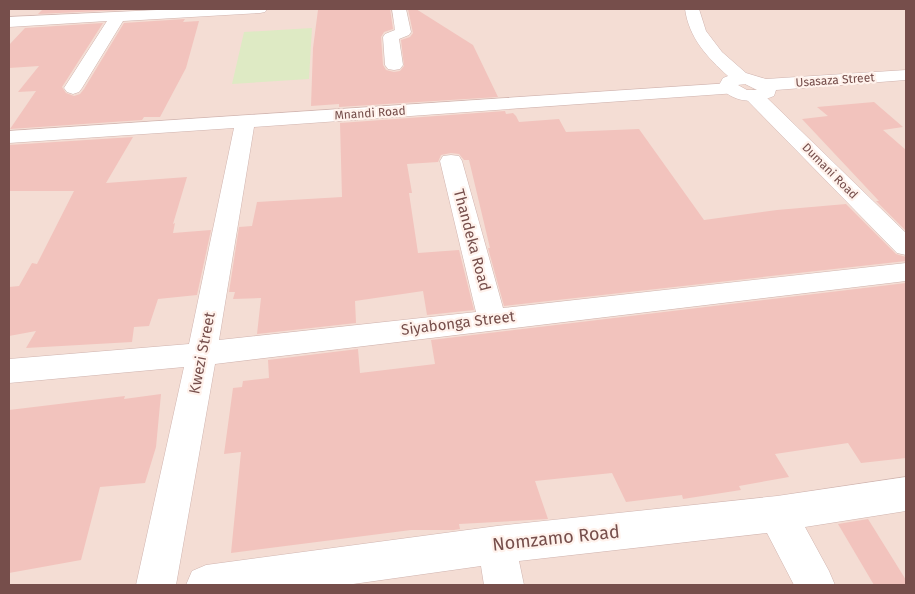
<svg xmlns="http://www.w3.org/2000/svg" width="915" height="594" font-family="'Fira Sans',sans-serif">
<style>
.residential{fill:#f4ddd4}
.green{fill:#deeac4}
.building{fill:#f2c3bd}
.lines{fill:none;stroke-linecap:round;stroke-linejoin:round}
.minor-casing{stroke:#d0b4af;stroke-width:1}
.tertiary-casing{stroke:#d0b4af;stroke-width:1}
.minor{fill:#fff;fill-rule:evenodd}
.tertiary{fill:#fff;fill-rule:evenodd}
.labels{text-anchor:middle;stroke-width:4.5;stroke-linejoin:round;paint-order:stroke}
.far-street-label{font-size:12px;fill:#764e4b;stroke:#fff2ec}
.street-label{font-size:15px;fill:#764e4b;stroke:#fff2ec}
.near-street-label{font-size:18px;fill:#764e4b;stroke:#fff2ec}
</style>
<rect width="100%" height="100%" fill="#fcede6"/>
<rect class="residential" x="9" y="9" width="897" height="576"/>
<path class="green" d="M 312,28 L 309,79 L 232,84 L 244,32 Z"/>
<g class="building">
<path d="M 43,9 L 144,9 L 38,14 Z"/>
<path d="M 338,9 L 390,9 L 393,29 L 384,32 L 381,37 L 383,65 L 386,70 L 394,72 L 400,71 L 404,66 L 401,40 L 410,37 L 413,33 L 408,9 L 416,9 L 473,45 L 498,97 L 339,107 L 339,104 L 311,106 L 313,48 L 318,10 Z"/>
<path d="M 185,19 L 183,22 L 199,21 L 186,68 L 160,117 L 144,117 L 142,120 L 10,129 L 36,91 L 18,92 L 39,66 L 9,68 L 9,45 L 25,28 L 103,23 L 62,87 L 66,93 L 74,96 L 80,94 L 84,89 L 124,23 Z"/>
<path d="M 874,102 L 903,127 L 883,130 L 906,150 L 906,231 L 876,201 L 879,201 L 802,119 L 828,116 L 817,107 Z"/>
<path d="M 505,111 L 506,114 L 513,113 L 516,116 L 519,122 L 559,119 L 566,132 L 639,129 L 704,220 L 777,210 L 846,204 L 896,254 L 906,257 L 906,261 L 504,306 L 488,248 L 490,248 L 469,160 L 464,160 L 459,154 L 451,153 L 441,155 L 438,162 L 407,164 L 412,193 L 409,193 L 418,253 L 459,250 L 474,310 L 427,315 L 423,291 L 355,301 L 356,323 L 257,334 L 261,298 L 233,299 L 235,292 L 229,292 L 239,227 L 252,226 L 257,202 L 342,197 L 340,123 Z"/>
<path d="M 133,137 L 106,183 L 187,177 L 173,224 L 175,223 L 173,233 L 211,230 L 197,295 L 158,299 L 149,326 L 134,327 L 132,342 L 26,348 L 36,331 L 9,336 L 9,287 L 19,286 L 32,263 L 37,264 L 74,191 L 9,191 L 9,145 Z"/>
<path d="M 906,283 L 906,458 L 861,463 L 848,443 L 775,454 L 789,477 L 739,486 L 741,490 L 683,499 L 682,495 L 626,502 L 612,473 L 535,481 L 548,519 L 459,524 L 460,529 L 454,530 L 411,530 L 231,553 L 241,452 L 224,454 L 233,388 L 242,387 L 243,381 L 269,378 L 268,360 L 358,349 L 360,373 L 435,364 L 431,340 Z"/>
<path d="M 161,394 L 156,447 L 145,483 L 100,487 L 81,560 L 9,573 L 9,410 L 125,396 L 124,399 Z"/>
<path d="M 868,519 L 906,580 L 906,585 L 874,585 L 838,524 Z"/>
</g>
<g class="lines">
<g class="minor-casing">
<g id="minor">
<path d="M 178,9 L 267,9 L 265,12 L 260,13 L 123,21 L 82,88 L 79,92 L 73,94 L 67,92 L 64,88 L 107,21 L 9,27 L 9,17 Z"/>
<path d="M 392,9 L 406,9 L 411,32 L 409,35 L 399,39 L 403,65 L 400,69 L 394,70 L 388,69 L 385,65 L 383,37 L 385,34 L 395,30 Z"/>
<path d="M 731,83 L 737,85 L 740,89 L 737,93 L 254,127 L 219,340 L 476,312 L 440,161 L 443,156 L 451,155 L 459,156 L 462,161 L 503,308 L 906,263 L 906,281 L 215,364 L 176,585 L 136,585 L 184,367 L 9,383 L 9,359 L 189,344 L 234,128 L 9,143 L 9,131 Z"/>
<path d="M 754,90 L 761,92 L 906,233 L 906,255 L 897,253 L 747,100 L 745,96 L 747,92 Z"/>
<path d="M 906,477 L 906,511 L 805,527 L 829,571 L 835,585 L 794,585 L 767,533 L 519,561 L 524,585 L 484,585 L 481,566 L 346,585 L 186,585 L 192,571 L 206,565 L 497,526 L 777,496 Z"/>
</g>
</g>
<g class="tertiary-casing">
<path id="tertiary" d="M 685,9 L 699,9 L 706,31 L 722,52 L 746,73 L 766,79 L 906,70 L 906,80 L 776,90 L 774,96 C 755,104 731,103 719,85 L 723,78 L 728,76 C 707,57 689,38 685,9 ZM 745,84 L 757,90 L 747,90 L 738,85 Z"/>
</g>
<use href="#minor" class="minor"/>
<use href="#tertiary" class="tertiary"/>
</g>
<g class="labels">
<g class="far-street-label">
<text transform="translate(835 80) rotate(-4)" y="4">Usasaza Street</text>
<text transform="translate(370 113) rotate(-4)" y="4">Mnandi Road</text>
<text transform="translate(830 171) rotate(45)" y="4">Dumani Road</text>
</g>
<g class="street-label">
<text transform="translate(472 240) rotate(75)" y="5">Thandeka Road</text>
<text transform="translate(458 323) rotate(-7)" y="5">Siyabonga Street</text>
<text transform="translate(202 353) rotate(-79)" y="5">Kwezi Street</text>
</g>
<g class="near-street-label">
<text transform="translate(556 538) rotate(-6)" y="6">Nomzamo Road</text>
</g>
</g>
<rect width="915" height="594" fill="none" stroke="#764e4b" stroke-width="20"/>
</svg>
